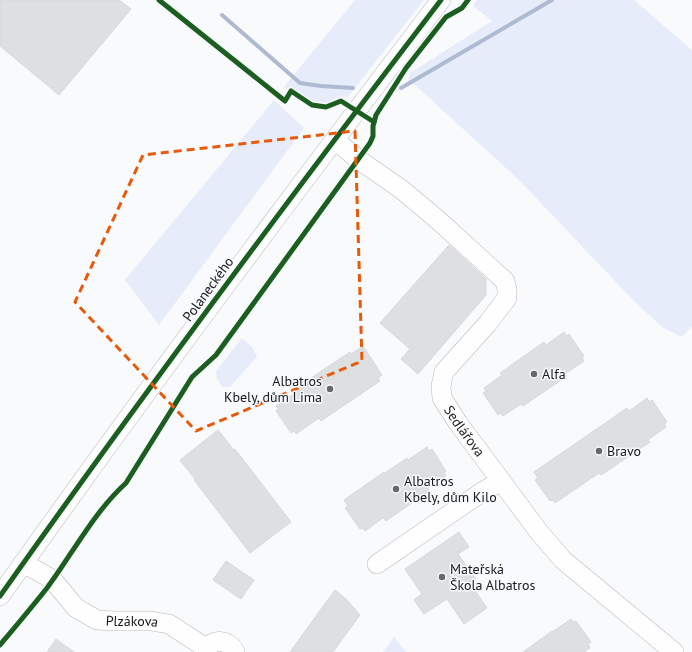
<svg xmlns="http://www.w3.org/2000/svg" width="692" height="652" font-family="'PT Sans',sans-serif">
<style>
.green{fill:#e6ecfa}
.lines{fill:none;stroke-linecap:round;stroke-linejoin:round}
.stream{stroke:#aebad1;stroke-width:4}
.building{fill:#dedfe1;stroke:#d7d8da}
.minor-casing{stroke:#b8b9bb;stroke-width:20}
.minor{stroke:#fefeff;stroke-width:19}
.cycleway-casing{stroke:#f7f9fd;stroke-width:8}
.cycleway{stroke:#1b5e20;stroke-width:5}
.marked{fill:none;stroke:#e8590c;stroke-width:3;stroke-dasharray:8 5;stroke-linejoin:round}
.poi-dot{fill:#666869;stroke:#f7f9fd;stroke-width:1.5}
.labels{text-anchor:middle;stroke-width:3;stroke-linejoin:round;paint-order:stroke}
.street-label{font-size:14px;fill:#18191a;stroke:#f7f9fd}
.poi-label{font-size:14px;fill:#18191a;stroke:#f7f9fd;text-anchor:start}
</style>
<rect width="100%" height="100%" fill="#f8fafc"/>
<g class="green">
<path d="M 355,0 L 424,0 L 347,98 C 339,97 334,102 326,103 C 315,104 294,92 284,87 Z"/>
<path d="M 477,0 L 634,0 L 692,50 L 692,327 L 682,337 L 662,327 L 635,302 L 518,179 L 414,84 L 408,82 L 410,73 L 492,21 L 473,6 Z"/>
<path d="M 274,100 L 304,128 L 159,325 L 125,280 Z"/>
<path d="M 242,338 L 253,348 L 257,357 L 230,387 L 222,387 L 217,379 L 216,371 Z"/>
<path d="M 394,637 L 406,652 L 383,652 Z"/>
</g>
<g class="lines">
<g class="stream">
<path d="M 222,15 L 300,83 L 321,86 L 353,88"/>
<path d="M 401,88 L 552,0"/>
</g>
</g>
<g class="building">
<path d="M 0,0 L 119,0 L 131,9 L 59,95 L 0,46 Z"/>
<path d="M 449,245 L 486,279 L 486,295 L 418,374 L 401,359 L 410,349 L 380,323 Z"/>
<path d="M 564,332 L 567,336 L 569,334 L 584,356 L 582,358 L 584,361 L 565,374 L 567,376 L 523,406 L 521,404 L 503,416 L 501,413 L 498,415 L 483,393 L 486,391 L 484,388 L 502,375 L 500,373 L 544,342 L 546,345 Z"/>
<path d="M 363,346 L 382,375 L 378,378 L 380,381 L 321,421 L 319,418 L 296,434 L 294,431 L 291,433 L 276,411 L 279,409 L 276,406 L 299,390 L 298,387 L 323,370 L 350,352 L 351,354 Z"/>
<path d="M 647,398 L 649,402 L 652,400 L 658,409 L 667,422 L 664,424 L 666,427 L 648,440 L 650,442 L 601,475 L 599,473 L 555,503 L 553,500 L 550,501 L 535,480 L 538,478 L 534,472 L 627,408 L 629,411 Z"/>
<path d="M 218,430 L 234,450 L 235,449 L 291,522 L 250,553 L 194,480 L 195,479 L 180,460 Z"/>
<path d="M 427,447 L 429,451 L 432,449 L 446,471 L 444,472 L 446,476 L 428,488 L 429,491 L 386,521 L 383,518 L 365,531 L 363,528 L 360,529 L 345,508 L 348,506 L 344,500 L 384,472 L 385,473 L 407,458 L 408,460 Z"/>
<path d="M 459,532 L 469,547 L 458,554 L 476,579 L 470,583 L 487,608 L 464,624 L 447,599 L 424,614 L 414,600 L 422,594 L 405,569 Z"/>
<path d="M 226,561 L 254,580 L 241,599 L 213,580 Z"/>
<path d="M 335,590 L 345,598 L 360,615 L 333,652 L 290,652 Z"/>
<path d="M 571,619 L 573,622 L 576,621 L 591,642 L 588,644 L 590,648 L 584,652 L 523,652 L 552,631 L 552,632 Z"/>
<path d="M 56,639 L 74,652 L 47,652 Z"/>
</g>
<g class="lines">
<g class="minor-casing">
<g id="minor">
<path id="s1" d="M 335,140 L 359,160 L 401,189 L 438,220 L 505,281 L 507,290 L 507,298 L 488,323 L 444,372 L 441,386 L 442,398 L 458,423 L 539,532 L 563,560 L 674,652"/>
<path id="s2" d="M 23,563 L 52,579 L 76,608 L 97,620 L 116,621 L 151,621 L 169,624 L 206,648"/>
<path d="M 377,564 L 482,492 L 501,481"/>
<path d="M 0,596 C 143,394 291,196 441,0"/>
<path d="M 205,652 C 211,637 229,639 235,652"/>
</g>
</g>
<use href="#minor" class="minor"/>
<g class="cycleway-casing">
<g id="cycleway">
<path d="M 159,0 L 285,101 L 291,91 L 312,105 L 326,107 L 341,101 L 374,122"/>
<path d="M 0,596 C 143,394 291,196 441,0"/>
<path d="M 0,645 C 16,626 32,607 47,588 C 73,553 94,512 126,483 L 192,377 L 216,355 L 370,143 L 373,136 L 373,126 L 376,115 L 406,68 L 446,17 L 462,8 L 468,0"/>
</g>
</g>
<use href="#cycleway" class="cycleway"/>
</g>
<path class="marked" d="M 355,131 L 362,361 L 196,431 L 75,302 L 143,155 Z"/>
<g class="poi-dot">
<circle cx="534" cy="374" r="4"/>
<circle cx="330" cy="389" r="4"/>
<circle cx="599" cy="451" r="4"/>
<circle cx="396" cy="489" r="4"/>
<circle cx="442" cy="577" r="4"/>
</g>
<g class="labels">
<g class="street-label">
<text transform="translate(208 289) rotate(-54)" y="5">Polaneckého</text>
<text dy="5" stroke="none"><textPath href="#s1" startOffset="402">Sedlářova</textPath></text>
<text dy="5" stroke="none"><textPath href="#s2" startOffset="130">Plzákova</textPath></text>
</g>
<g class="poi-label">
<text x="542" y="379">Alfa</text>
<text x="322" y="386" text-anchor="end">Albatros<tspan x="322" dy="16">Kbely, dům Lima</tspan></text>
<text x="607" y="456">Bravo</text>
<text x="404" y="486">Albatros<tspan x="404" dy="16">Kbely, dům Kilo</tspan></text>
<text x="450" y="574">Mateřská<tspan x="450" dy="16">Škola Albatros</tspan></text>
</g>
</g>
</svg>
